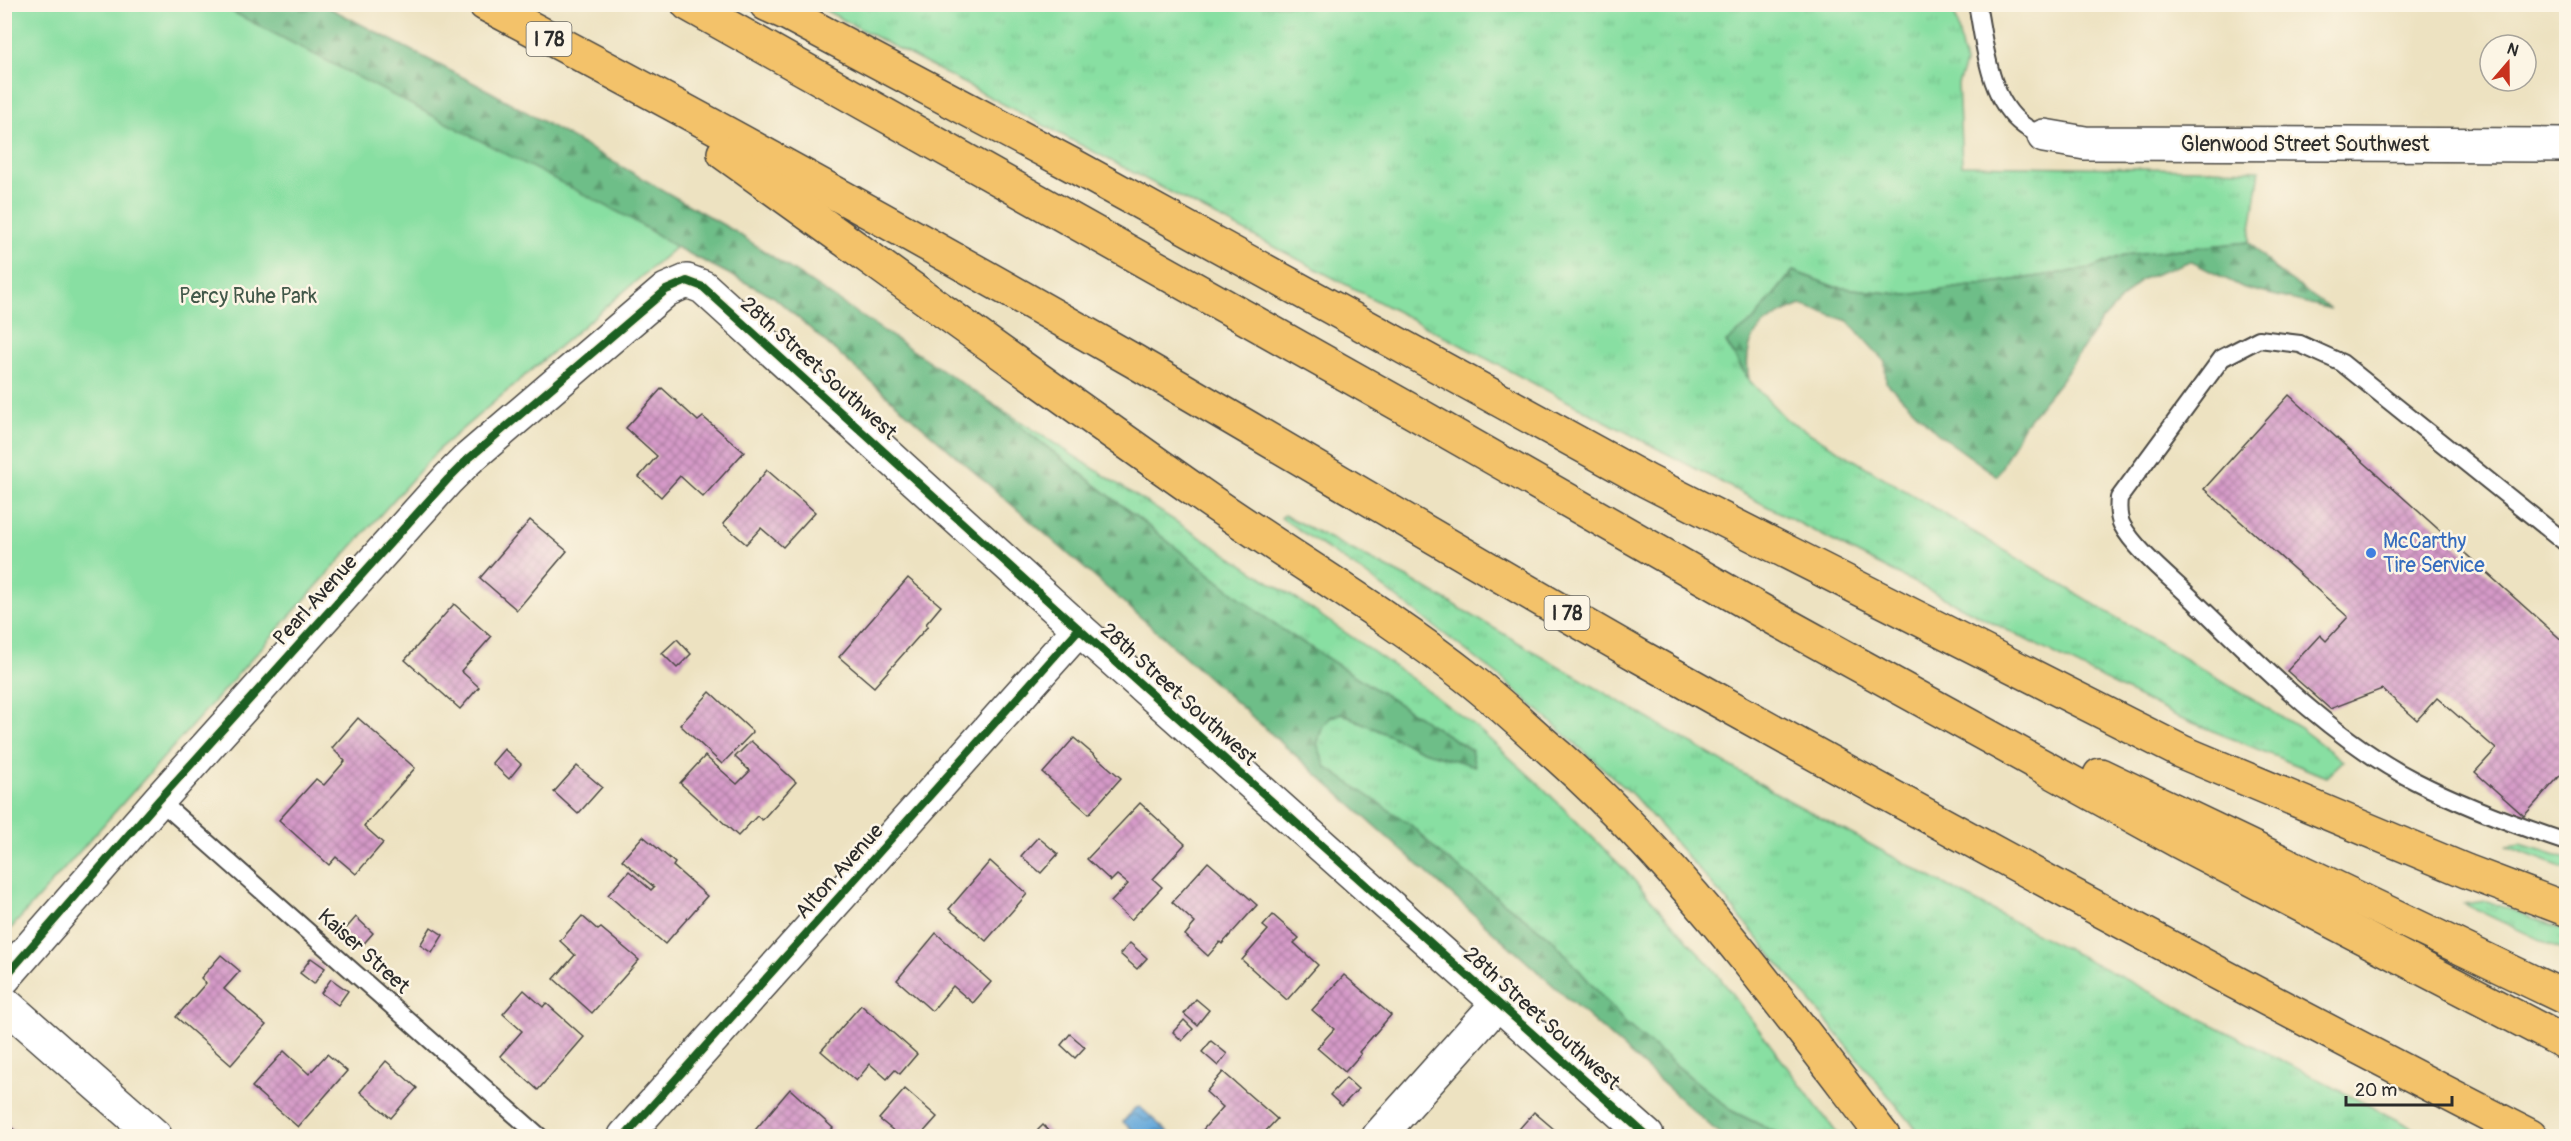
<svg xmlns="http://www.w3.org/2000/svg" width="2571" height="1141" font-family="Pangolin,sans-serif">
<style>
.grass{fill:url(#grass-tufts);stroke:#5a8566;stroke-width:1.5}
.forest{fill:url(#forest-firs);stroke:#4c745a;stroke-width:1.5}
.green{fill:#88dfa2;stroke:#5a8566;stroke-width:1.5}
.water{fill:url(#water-waves);stroke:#486a82;stroke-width:1.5}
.building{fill:url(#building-cross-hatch)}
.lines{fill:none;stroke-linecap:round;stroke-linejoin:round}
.lane-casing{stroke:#484642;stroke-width:20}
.street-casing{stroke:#484642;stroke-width:36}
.highway-casing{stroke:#484642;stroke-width:36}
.lane{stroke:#fff;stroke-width:16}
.street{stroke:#fff;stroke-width:33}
.highway{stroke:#f3c26a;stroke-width:33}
.cycleway-casing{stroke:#fcf5e5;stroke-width:11}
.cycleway{stroke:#1b5e20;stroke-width:8}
.shop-dot{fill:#3f7fe0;stroke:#fcf5e5;stroke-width:2}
.labels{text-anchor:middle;stroke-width:5;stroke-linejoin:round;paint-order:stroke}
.shield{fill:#fcf5e5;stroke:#6a6863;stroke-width:1.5}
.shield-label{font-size:20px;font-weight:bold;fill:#2b2b2b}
.street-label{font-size:21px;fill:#2b2b2b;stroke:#fcf5e5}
.park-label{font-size:21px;fill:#425849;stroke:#fcf5e5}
.shop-label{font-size:21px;fill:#366cbe;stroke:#fcf5e5;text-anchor:start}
</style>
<defs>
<pattern id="grass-tufts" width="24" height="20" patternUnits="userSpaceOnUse" patternTransform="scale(1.5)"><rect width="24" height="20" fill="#88dfa2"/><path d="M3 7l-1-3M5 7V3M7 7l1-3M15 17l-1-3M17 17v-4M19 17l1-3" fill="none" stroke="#76c08c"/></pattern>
<pattern id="forest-firs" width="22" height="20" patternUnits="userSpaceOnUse" patternTransform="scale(1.5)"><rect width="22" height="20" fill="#6ebe88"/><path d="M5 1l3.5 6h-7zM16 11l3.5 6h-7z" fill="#5b9b6f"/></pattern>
<pattern id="water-waves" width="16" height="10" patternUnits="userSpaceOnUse" patternTransform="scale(1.5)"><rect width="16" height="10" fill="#65a8da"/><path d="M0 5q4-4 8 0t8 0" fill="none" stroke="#5389b1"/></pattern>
<pattern id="building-cross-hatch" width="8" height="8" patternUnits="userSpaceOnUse" patternTransform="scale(1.5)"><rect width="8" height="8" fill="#d59ac8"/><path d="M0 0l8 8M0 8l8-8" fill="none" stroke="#ad7ea3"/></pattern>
</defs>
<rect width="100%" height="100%" fill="#fcf5e5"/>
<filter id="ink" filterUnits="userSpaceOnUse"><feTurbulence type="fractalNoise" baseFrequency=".0167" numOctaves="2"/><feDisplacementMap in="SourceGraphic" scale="12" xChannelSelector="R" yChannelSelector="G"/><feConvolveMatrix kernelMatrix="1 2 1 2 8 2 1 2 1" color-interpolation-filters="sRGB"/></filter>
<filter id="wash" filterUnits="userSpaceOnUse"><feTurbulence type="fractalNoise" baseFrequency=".008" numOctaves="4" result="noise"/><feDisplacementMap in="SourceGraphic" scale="24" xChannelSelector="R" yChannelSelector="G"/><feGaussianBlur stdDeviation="1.35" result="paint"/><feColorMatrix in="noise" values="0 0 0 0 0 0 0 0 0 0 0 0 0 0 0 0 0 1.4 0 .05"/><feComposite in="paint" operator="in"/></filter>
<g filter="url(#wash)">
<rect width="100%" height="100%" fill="#ede2c1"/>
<g class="grass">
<path d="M 815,5 L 1953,5 L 1965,64 L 1958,84 L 1962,165 L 2260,170 L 2249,242 L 2124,255 L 2089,269 L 1907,295 L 1835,287 L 1793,271 L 1753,321 L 1726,343 L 1749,380 L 1786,419 L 2300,728 L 2343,761 L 2326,777 L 2176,716 L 1850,550 Z"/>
<path d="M 984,398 L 1301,602 L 1411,678 L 1477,728 L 1542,787 L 1625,870 L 1714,970 L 1839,1136 L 1783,1136 L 1732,1111 L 1626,1024 L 1552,939 L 1440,854 L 1411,825 L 1325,767 L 1317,744 L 1323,725 L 1331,717 L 1341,713 L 1423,751 L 1471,750 L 1275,625 Z"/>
<path d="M 1284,515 L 1415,582 L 1788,800 L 1999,914 L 2428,1136 L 1922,1136 L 1730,905 L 1633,795 L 1499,676 L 1371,578 L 1281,518 Z"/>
<path d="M 2521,844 L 2566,858 L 2566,869 L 2506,846 Z"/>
<path d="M 2487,901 L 2566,930 L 2566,952 L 2464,904 Z"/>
</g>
<g class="forest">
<path d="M 219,5 L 324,5 L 491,92 L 734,231 L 984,398 L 1275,625 L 1471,750 L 1475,766 L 1423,751 L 1341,713 L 1331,717 L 1323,725 L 1317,744 L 1326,767 L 1411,825 L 1440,854 L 1552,939 L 1626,1024 L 1732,1111 L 1783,1136 L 1722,1136 L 1146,622 L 774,297 L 676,247 L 633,220 Z"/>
<path d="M 2249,242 L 2278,272 L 2331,309 L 2244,288 L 2190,261 L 2140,280 L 2101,321 L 2061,380 L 2022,428 L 1997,476 L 1937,433 L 1886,382 L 1885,362 L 1848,321 L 1801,305 C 1762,321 1741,335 1749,380 L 1726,342 L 1753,321 L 1793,271 L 1835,287 L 1907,295 L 2089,269 L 2124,255 Z"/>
</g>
<path class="green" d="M 5,4 L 219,5 L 633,220 L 676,247 L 440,448 L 5,935 Z"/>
<path class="water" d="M 1140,1107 L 1172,1136 L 1139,1136 L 1123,1122 L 1135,1108 Z"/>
<g id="blocks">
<g class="building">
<path d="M 662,388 L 698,421 L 703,417 L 744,452 L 703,497 L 680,476 L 661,497 L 639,477 L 657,456 L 626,428 Z"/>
<path d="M 2289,395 L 2566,644 L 2566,769 L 2524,816 L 2475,772 L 2496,749 L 2437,698 L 2417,720 L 2382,689 L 2330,709 L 2287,671 L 2320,635 L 2326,641 L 2348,617 L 2204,489 Z"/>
<path d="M 767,470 L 815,512 L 783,547 L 761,528 L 746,544 L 723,524 Z"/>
<path d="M 530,520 L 567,551 L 517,610 L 480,578 Z"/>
<path d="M 908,578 L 941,606 L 926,624 L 928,626 L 874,687 L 839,657 Z"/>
<path d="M 454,604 L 491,637 L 461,671 L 479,687 L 460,709 L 405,660 Z"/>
<path d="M 677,639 L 691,654 L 677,668 L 662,653 Z"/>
<path d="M 710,692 L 753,732 L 722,764 L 680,725 Z"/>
<path d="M 358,718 L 415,768 L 364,826 L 383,843 L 356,874 L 336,857 L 329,865 L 279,820 L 316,779 L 324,785 L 345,761 L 332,748 Z"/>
<path d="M 1074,738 L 1121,778 L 1089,814 L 1043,773 Z"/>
<path d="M 751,741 L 796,782 L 762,820 L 757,816 L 738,836 L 680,783 L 705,756 L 737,784 L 750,771 L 735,757 Z"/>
<path d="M 504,749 L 521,764 L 509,779 L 492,763 Z"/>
<path d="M 577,766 L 602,787 L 578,814 L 554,792 Z"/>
<path d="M 1140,803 L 1185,844 L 1153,879 L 1162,887 L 1131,920 L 1111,902 L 1128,884 L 1117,875 L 1111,881 L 1087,859 Z"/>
<path d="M 643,836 L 675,863 L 673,866 L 707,896 L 665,944 L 608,895 L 629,871 L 651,890 L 654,887 L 622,860 Z"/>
<path d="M 1038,837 L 1058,854 L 1041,873 L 1021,856 Z"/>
<path d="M 990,861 L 1027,894 L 986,941 L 949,909 Z"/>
<path d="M 1208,862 L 1257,905 L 1222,944 L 1220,942 L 1208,956 L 1185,935 L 1195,923 L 1172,902 Z"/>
<path d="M 1273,915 L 1299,938 L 1294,943 L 1318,965 L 1287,1000 L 1242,960 L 1268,930 L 1263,926 Z"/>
<path d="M 582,916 L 598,930 L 601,928 L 639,960 L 592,1013 L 554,979 L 575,955 L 560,941 Z"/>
<path d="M 356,917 L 373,933 L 360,948 L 343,932 Z"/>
<path d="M 431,927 L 443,935 L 432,953 L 420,945 Z"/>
<path d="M 936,933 L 991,982 L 973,1003 L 953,986 L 932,1011 L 897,980 Z"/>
<path d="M 1130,943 L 1147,958 L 1137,969 L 1120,954 Z"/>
<path d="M 221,955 L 240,971 L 224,989 L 266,1025 L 231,1065 L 176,1017 L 206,983 L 201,978 Z"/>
<path d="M 311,958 L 325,968 L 314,984 L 300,973 Z"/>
<path d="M 1344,975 L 1391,1015 L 1359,1052 L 1361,1054 L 1345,1072 L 1317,1048 L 1334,1029 L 1312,1010 Z"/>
<path d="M 331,979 L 348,991 L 338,1005 L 321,993 Z"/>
<path d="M 524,990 L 543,1007 L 546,1003 L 584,1037 L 538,1090 L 500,1056 L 522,1031 L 503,1014 Z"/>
<path d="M 1196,999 L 1209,1010 L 1197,1025 L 1184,1014 Z"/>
<path d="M 861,1005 L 917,1054 L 900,1074 L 895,1070 L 887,1079 L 870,1064 L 856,1081 L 821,1051 Z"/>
<path d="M 1184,1020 L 1193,1029 L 1182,1041 L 1173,1032 Z"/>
<path d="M 1070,1034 L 1085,1047 L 1075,1058 L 1061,1045 Z"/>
<path d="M 1211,1041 L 1227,1054 L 1218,1066 L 1202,1052 Z"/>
<path d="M 284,1051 L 309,1074 L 327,1054 L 347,1071 L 298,1127 L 252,1087 Z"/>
<path d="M 386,1061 L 417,1088 L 391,1118 L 360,1092 Z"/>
<path d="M 1223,1072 L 1277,1119 L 1261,1136 L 1202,1136 L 1199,1134 L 1223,1107 L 1206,1092 Z"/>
<path d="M 1346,1078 L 1358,1089 L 1342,1106 L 1330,1095 Z"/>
<path d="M 790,1089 L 833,1128 L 825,1136 L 750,1136 Z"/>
<path d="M 905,1089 L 937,1117 L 920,1136 L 900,1136 L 879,1119 Z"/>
<path d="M 1534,1112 L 1562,1136 L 1513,1136 Z"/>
<path d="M 4,1121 L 21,1136 L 4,1136 Z"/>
<path d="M 1043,1125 L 1054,1136 L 1032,1136 Z"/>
</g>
</g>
</g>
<g filter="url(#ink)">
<use href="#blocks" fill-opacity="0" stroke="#484642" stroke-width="1.5"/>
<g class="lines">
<g class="lane-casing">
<g id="lane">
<path d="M 1977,4 C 1985,44 1988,99 2023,125 C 2029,130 2037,133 2044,136"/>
<path d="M 2566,543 L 2342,363 L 2300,344 L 2259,339 L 2222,358 L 2119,498 C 2118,507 2118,517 2122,525 C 2134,548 2168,576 2187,594 C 2256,660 2329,737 2415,781 C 2460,804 2518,826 2566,842"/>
<path d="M 159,800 L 539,1136"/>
</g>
</g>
<g class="street-casing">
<g id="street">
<path d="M 2044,136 L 2085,143 L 2566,145"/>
<path d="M 4,978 L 159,800 L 448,479 L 467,460 L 666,290 L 687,281 L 703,287 L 1079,629 L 1647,1136"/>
<path d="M 4,1003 L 155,1136"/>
<path d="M 625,1136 L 1079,629"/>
<path d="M 1379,1136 L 1498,1003"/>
</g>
</g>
<g class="highway-casing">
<g id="highway">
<path d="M 485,4 C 704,119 920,239 1134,361 C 1303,459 1471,560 1641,657 C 1935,822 2231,983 2530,1136"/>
<path d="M 688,4 L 1415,413 L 1774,618 L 2178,841 L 2566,1043"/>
<path d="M 766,4 L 788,14 L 1074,166 L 1647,481 L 2182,752 L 2466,871 L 2566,909"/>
<path d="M 724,153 C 883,267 1040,382 1200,494 C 1290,557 1386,613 1472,681 C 1502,705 1530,732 1559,757 C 1684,869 1782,1004 1883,1136"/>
<path d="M 2100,775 L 2566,998"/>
</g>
</g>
<use href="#lane" class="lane"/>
<use href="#street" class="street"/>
<use href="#highway" class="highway"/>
<g class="cycleway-casing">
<g id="cycleway">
<path d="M 4,978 L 159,800 L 448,479 L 467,460 L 666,290 L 687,281 L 703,287 L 1079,629 L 1647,1136"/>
<path d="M 625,1136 L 1079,629"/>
</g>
</g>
<use href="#cycleway" class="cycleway"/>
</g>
</g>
<circle class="shop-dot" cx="2371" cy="553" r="6"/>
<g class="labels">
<g class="shield">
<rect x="526.5" y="22" width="45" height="34" rx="4.5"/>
<rect x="1544.5" y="596" width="45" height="34" rx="4.5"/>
</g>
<g class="shield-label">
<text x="549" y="46">I 78</text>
<text x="1567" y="620">I 78</text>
</g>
<g class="street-label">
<text x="2305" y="151">Glenwood Street Southwest</text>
<text transform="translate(819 368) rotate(42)" y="7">28th Street Southwest</text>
<text transform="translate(315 600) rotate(-48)" y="7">Pearl Avenue</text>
<text transform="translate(1179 694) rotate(42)" y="7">28th Street Southwest</text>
<text transform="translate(839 871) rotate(-48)" y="7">Alton Avenue</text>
<text transform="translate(364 951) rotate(42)" y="7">Kaiser Street</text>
<text transform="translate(1542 1018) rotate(42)" y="7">28th Street Southwest</text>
</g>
<g class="park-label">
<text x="248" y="303">Percy Ruhe Park</text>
</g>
<g class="shop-label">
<text x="2383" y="548">McCarthy<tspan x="2383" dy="24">Tire Service</tspan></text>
</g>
</g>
<rect width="2571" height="1141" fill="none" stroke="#fcf5e5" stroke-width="24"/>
<g transform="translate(2508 63) rotate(20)"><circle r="28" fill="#fcf5e5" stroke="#a8a49b" stroke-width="1.5"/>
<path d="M0-4.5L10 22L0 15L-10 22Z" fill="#c8321e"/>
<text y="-9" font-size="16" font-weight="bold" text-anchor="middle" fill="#2b2b2b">N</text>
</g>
<path d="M2346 1096v9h106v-9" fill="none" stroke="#2b2b2b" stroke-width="3"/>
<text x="2355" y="1096" font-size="18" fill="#2b2b2b" stroke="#fcf5e5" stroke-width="4.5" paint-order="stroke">20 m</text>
</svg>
